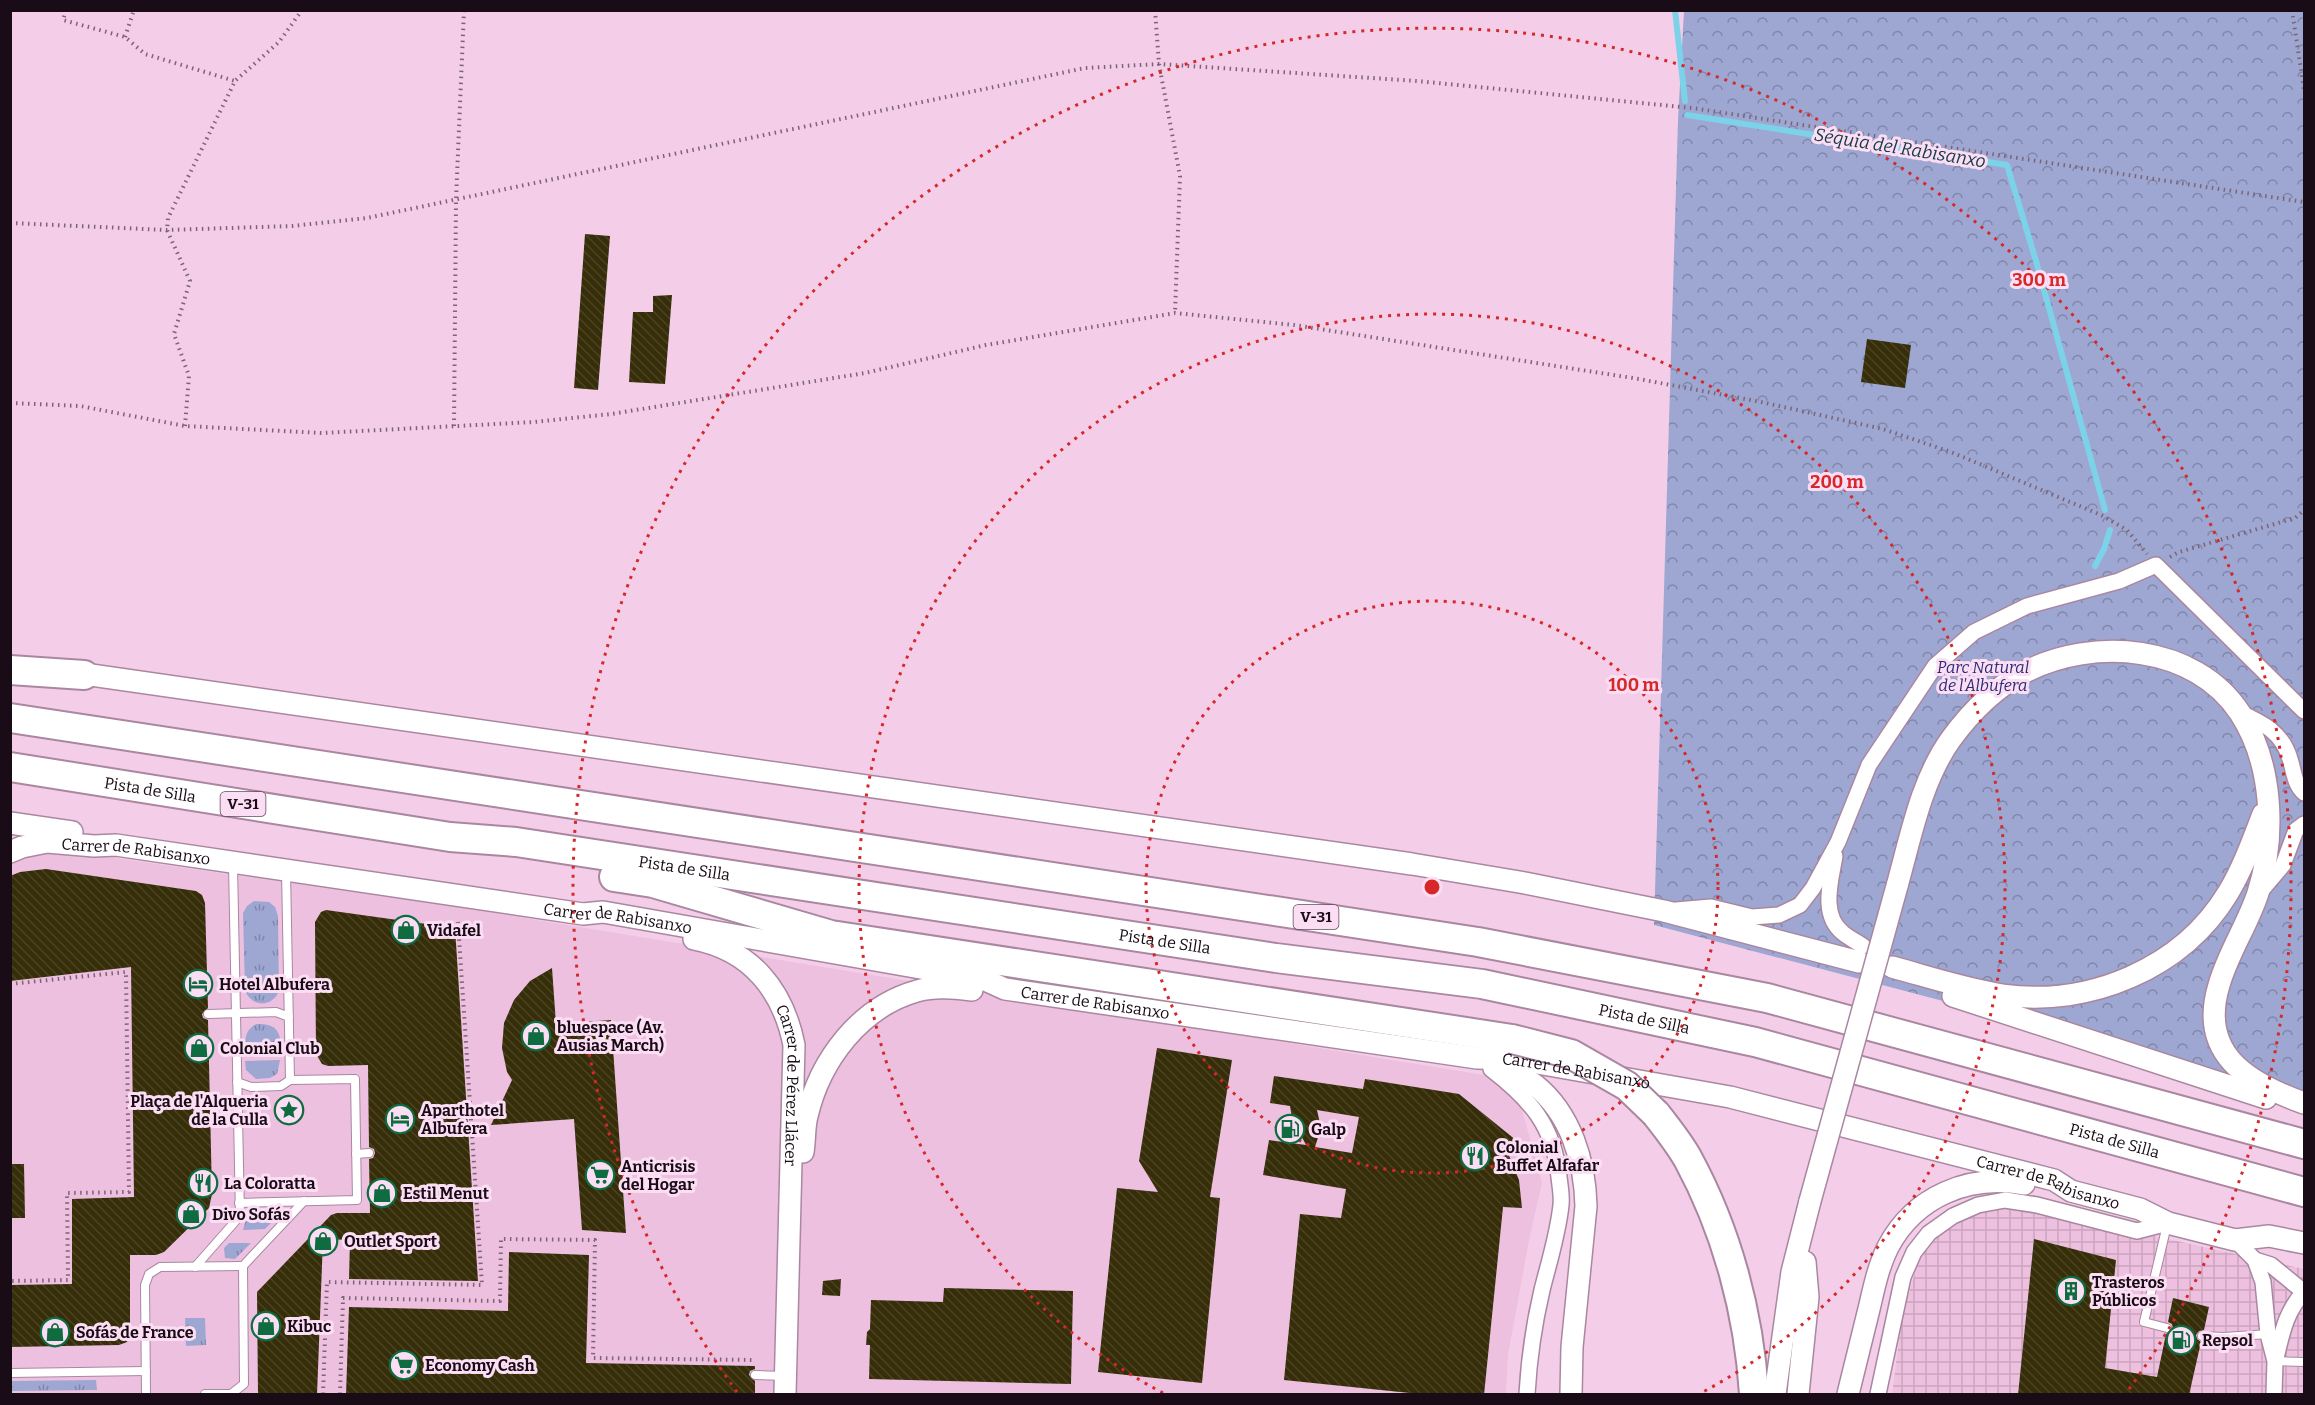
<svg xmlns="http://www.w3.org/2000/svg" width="2315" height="1405" font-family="Bitter,serif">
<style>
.built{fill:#edc0e0}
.industrial{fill:url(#industrial-grid)}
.grass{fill:url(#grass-tufts)}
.park{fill:url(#park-crowns)}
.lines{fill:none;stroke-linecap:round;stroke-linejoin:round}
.stream{stroke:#7cd2e8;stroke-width:6}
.building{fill:url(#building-back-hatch);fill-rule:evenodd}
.lane-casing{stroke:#aa87a1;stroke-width:10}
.street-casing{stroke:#aa87a1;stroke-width:18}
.secondary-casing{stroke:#aa87a1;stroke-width:24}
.highway-casing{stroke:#aa87a1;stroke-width:32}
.path{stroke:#7c6476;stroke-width:4;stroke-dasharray:1.5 4.5;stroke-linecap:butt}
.lane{stroke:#fff;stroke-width:8}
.street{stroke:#fff;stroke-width:15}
.secondary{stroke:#fff;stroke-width:21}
.highway{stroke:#fff;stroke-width:28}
.secondary-bridge-casing{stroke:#aa87a1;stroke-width:24;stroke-linecap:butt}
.highway-bridge-casing{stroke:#aa87a1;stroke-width:32;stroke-linecap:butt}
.secondary-bridge{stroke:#fff;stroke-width:21}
.highway-bridge{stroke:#fff;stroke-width:28}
.ring{fill:none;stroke:#d62828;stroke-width:3;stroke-dasharray:3 6}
.labels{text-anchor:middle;stroke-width:6;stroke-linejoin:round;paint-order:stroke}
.shield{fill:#fcdef4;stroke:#5d4b59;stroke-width:1.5}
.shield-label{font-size:15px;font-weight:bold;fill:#190c16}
.park-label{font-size:16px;font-style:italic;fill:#2a2d74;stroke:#fcdef4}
.street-label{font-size:16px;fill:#190c16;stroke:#fcdef4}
.poi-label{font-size:16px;font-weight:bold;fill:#190c16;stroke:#fcdef4;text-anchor:start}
.water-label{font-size:18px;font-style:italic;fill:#123b45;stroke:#fcdef4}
.centre{fill:#d62828;stroke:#fcdef4;stroke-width:3}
.ring-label{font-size:18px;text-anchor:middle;font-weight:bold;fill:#d62828;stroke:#fcdef4;stroke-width:6;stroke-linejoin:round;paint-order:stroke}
</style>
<defs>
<pattern id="industrial-grid" width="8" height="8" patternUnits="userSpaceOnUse" patternTransform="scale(1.5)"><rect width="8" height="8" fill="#edc0e0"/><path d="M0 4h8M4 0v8" fill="none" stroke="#cba4bf"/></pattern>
<pattern id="grass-tufts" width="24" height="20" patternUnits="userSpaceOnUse" patternTransform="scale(1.5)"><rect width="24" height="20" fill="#9ea7d2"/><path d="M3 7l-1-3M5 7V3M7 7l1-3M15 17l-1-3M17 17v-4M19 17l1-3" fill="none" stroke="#8086a9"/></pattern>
<pattern id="park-crowns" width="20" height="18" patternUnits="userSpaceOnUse" patternTransform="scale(1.5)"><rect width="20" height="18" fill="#9ea7d2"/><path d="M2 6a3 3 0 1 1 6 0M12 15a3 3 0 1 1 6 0" fill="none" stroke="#8086a9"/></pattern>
<pattern id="building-back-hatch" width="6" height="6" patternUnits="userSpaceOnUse" patternTransform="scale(1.5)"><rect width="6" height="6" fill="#362e09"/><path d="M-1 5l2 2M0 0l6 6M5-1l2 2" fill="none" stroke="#4a4223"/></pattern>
</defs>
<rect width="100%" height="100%" fill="#f4cee9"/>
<path class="built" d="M 11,843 L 463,908 L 1490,1076 L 1522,1109 L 1542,1183 L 1530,1235 L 1508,1355 L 1506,1394 L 11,1394 Z"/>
<path class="industrial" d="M 1991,1200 L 2304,1269 L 2304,1394 L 1892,1394 L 1902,1317 L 1924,1241 Z"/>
<g class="grass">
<path d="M 254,901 L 269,902 L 275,907 L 278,916 L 279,991 C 272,1008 252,1007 245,991 L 243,913 L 247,906 Z"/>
<path d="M 256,1024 C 271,1024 278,1026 281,1042 L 245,1042 C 246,1033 248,1029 256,1024 Z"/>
<path d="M 280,1060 L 277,1074 L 270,1078 L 256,1079 L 246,1070 L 245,1061 Z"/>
<path d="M 277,1212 L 277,1217 L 265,1229 L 243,1230 L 248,1213 Z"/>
<path d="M 229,1243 L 251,1243 L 235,1259 L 225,1258 L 224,1248 Z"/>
<path d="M 185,1318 L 205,1318 L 206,1345 L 186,1346 Z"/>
<path d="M 96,1380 L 97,1390 L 11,1391 L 11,1381 Z"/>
</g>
<path class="park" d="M 1684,11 L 2304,11 L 2304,1096 L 1654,925 L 1678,120 Z"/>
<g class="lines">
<g class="stream">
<path d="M 1675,10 L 1685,101"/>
<path d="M 1687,115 L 2007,165 L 2036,261 L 2105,510"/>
<path d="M 2095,566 L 2104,549 L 2110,530"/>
</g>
</g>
<g class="building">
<path d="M 585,234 L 610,236 L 598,390 L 574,388 Z"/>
<path d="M 672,295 L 665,384 L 629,382 L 633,312 L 653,312 L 653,296 Z"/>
<path d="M 1867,339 L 1911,345 L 1905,388 L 1861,382 Z"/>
<path d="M 46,869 L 196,891 L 202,895 L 205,903 L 208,1008 L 202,1014 L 203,1018 L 208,1020 L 212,1194 L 209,1208 L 164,1252 L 156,1255 L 130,1255 L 130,1334 L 127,1342 L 119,1345 L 10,1347 L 10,1285 L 72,1284 L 72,1199 L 134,1197 L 131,967 L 10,981 L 10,876 L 20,872 Z"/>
<path d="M 326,910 L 455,928 L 478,1281 L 349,1279 L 350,1240 L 323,1239 L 317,1395 L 258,1395 L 257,1292 L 331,1215 L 337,1213 L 370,1213 L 369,1159 L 373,1158 L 375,1153 L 374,1149 L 369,1147 L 368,1065 L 328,1066 L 322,1064 L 316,1054 L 315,922 L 321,912 Z"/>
<path d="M 552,968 L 556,1024 L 611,1020 L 626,1233 L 582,1230 L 574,1119 L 491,1125 L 512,1080 L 507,1072 L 502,1048 L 504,1023 L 514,1000 L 530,981 Z"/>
<path d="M 1157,1048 L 1232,1060 L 1210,1197 L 1220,1198 L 1202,1383 L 1098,1372 L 1117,1188 L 1158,1192 L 1139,1161 Z"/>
<path d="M 1274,1076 L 1363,1089 L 1365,1079 L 1459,1094 L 1522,1145 L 1508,1153 L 1519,1180 L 1522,1208 L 1503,1207 L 1484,1395 L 1429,1395 L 1284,1380 L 1300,1214 L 1341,1218 L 1346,1189 L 1263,1175 L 1269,1140 L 1306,1145 L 1292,1118 L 1290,1106 L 1270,1103 ZM 1317,1110 L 1359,1117 L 1352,1153 L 1315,1147 L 1321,1128 Z"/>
<path d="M 10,1164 L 24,1164 L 25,1218 L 10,1218 Z"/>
<path d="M 2034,1239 L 2116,1260 L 2105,1368 L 2157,1377 L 2166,1334 L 2171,1333 L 2173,1329 L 2172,1324 L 2168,1322 L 2173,1298 L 2209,1307 L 2204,1330 L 2199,1331 L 2196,1335 L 2197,1339 L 2201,1342 L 2189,1395 L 2018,1395 Z"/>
<path d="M 509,1252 L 589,1255 L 586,1363 L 755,1366 L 755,1369 L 750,1371 L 749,1375 L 755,1381 L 755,1395 L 346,1395 L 349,1307 L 508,1311 Z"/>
<path d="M 841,1279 L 840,1296 L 822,1295 L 823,1281 Z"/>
<path d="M 944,1288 L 1073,1291 L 1071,1384 L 869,1379 L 870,1345 L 866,1345 L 867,1332 L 870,1329 L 871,1300 L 943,1302 Z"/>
</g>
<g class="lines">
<g class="lane-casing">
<g id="lane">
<path d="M 286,871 L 290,1080"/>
<path d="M 208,1014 L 276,1012 L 289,1017"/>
<path d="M 237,1082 L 251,1087 L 281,1086 L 290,1080 L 355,1079 L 357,1200 L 239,1203"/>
<path d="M 356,1154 L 369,1153"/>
<path d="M 195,1267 L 240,1216 L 233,865"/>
<path d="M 2167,1328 L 2144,1322 L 2167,1225"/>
<path d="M 2202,1336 L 2224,1337 L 2268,1334"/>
<path d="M 2275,1361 L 2304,1362"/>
<path d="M 10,1373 L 146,1371"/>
<path d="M 755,1375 L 784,1376"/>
<path d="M 146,1394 L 145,1285 L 149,1274 L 160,1267 L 243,1266"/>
<path d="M 205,1394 L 231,1394 L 244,1384 L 243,1266 L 304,1201"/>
</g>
</g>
<g class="street-casing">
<g id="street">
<path d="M 2239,712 C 2263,723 2282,732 2290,759 C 2294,771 2294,784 2304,793"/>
<path d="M 1835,856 C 1831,880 1820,915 1843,933 C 1849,938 1857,942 1863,946"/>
<path d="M 2261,891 L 2283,865 L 2296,830 L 2304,824"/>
<path d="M 1676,910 L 1711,907 L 1752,917 L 1779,915 L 1800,905 L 1813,888 L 1838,842 L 1869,765 L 1935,666 L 1974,632 L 2027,606 L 2119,581 L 2156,565 L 2304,711"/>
<path d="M 1491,1069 C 1530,1099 1554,1126 1559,1177 C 1560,1186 1562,1196 1561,1205 C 1558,1234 1549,1262 1542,1290 C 1534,1324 1529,1359 1527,1394"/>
<path d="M 2235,1240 L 2255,1260 L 2263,1282 L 2268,1334 L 2275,1361 L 2274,1394"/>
<path d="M 2255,1260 L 2271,1265 L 2304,1292"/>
<path d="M 2276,1358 C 2282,1333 2286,1311 2304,1292"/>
<path d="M 1878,1394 L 1903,1277 L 1914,1252 L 1929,1233 L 1953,1216 L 1978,1205 L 2005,1200 L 2037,1205 L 2137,1231 L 2168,1223"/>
</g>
</g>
<g class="secondary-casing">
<g id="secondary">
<path d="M 70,672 L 1412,864 L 1525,883 L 1664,911 L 1859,962"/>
<path d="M 10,823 L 72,832"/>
<path id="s1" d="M 10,852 L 22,847 L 47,842 L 94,846 L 116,845 L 583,914 L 603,912 L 983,979 L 1005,989 L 1477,1058 L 1515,1059 L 1730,1097 L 2054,1180 L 2071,1191 L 2140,1209 L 2168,1223 L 2235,1240 L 2269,1236 L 2304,1243"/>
<path d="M 1897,886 C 1911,836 1921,781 1951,739 C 1970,713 1996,687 2025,672 C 2093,637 2195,644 2240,713 C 2273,764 2276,836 2258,893 C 2248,924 2228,953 2219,985 C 2198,1054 2248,1083 2304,1103"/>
<path id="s2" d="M 694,939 C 751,950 783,990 794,1045 L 785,1394"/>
<path d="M 1892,967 C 1929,977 1965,989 2003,995 C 2089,1007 2182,969 2228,893 C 2243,868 2253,840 2263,814"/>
<path d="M 1953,996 L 2266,1098"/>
<path d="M 1494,1065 C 1508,1070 1523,1075 1535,1085 C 1571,1114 1585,1162 1586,1206 L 1572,1347 L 1571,1394"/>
<path d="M 803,1152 C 805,1140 804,1127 807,1116 C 820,1060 860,1007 917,991 C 935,986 954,988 972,990"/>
<path d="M 1775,1394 L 1792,1272 L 1810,1201"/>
<path d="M 1798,1394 L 1808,1297 L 1805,1262"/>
<path d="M 1848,1394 C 1855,1366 1862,1338 1869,1309 C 1874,1288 1878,1267 1888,1247 C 1915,1196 1969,1174 2024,1184"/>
</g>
</g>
<g class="highway-casing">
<g id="highway">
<path d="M 10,670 L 84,675"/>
<path d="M 10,718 L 1478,942 L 1767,998 L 2304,1144"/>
<path id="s3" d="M 10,767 L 450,837 L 516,842 L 1276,958 L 1482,984 L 1755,1042 L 2304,1192"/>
<path d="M 614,877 L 653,883 L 831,935 L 1512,1039"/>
<path d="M 1656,1114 C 1667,1128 1679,1143 1688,1159 C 1727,1231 1749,1313 1754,1394"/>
</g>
</g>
<g class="path">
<path d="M 66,10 L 63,20 L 125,37 L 145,54 L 235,81"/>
<path d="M 1155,10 L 1159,64 L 1180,176 L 1175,313"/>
<path d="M 2292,10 L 2304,90"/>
<path d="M 125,37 L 134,10"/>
<path d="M 10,223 L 167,230 L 292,226 L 367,218 L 1085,68 L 1159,64 L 1417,81 L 1692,108 L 2304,202"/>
<path d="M 10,403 L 80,406 L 185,426 L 322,433 L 534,422 L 611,414 L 865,373 L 986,345 L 1175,313 L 1294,325 L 1639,379 L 1761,402 L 1883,429 L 1951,452 L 2101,515 L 2127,530 L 2147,554"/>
<path d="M 185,426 L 189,376 L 174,334 L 190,281 L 167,230 L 168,218 L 235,81 L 279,42 L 302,10"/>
<path d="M 454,426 L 456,200 L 464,10"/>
<path d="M 2170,557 L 2179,552 L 2295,518 L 2304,510"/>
<path d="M 10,984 L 126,972 L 129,1192 L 67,1193 L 68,1280 L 10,1281"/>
<path d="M 323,1394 L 327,1282 L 482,1285 L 458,922"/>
<path d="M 340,1394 L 343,1298 L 500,1301 L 501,1239 L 595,1240 L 593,1358 L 754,1360"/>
</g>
<use href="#lane" class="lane"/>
<use href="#street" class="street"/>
<use href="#secondary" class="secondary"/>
<use href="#highway" class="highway"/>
<g class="secondary-bridge-casing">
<path id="secondary-bridge" d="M 1810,1201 L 1897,886"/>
</g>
<g class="highway-bridge-casing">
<path id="highway-bridge" d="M 1512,1039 L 1571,1054 L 1627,1086 L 1656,1114"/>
</g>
<use href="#secondary-bridge" class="secondary-bridge"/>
<use href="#highway-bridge" class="highway-bridge"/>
</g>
<g class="ring">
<circle cx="1432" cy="887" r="286"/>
<path d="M1163 1393A573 573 0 1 1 1701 1393"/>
<path d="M737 1392A859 859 0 1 1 2127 1392"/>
</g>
<defs>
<g id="shop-ring" transform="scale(1.5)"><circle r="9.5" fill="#fcdef4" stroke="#0e6c40" stroke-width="1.5"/><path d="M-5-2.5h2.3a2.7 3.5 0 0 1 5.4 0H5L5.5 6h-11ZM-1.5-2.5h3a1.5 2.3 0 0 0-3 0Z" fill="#0e6c40"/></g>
<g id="hotel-ring" transform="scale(1.5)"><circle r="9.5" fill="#fcdef4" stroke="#0e6c40" stroke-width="1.5"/><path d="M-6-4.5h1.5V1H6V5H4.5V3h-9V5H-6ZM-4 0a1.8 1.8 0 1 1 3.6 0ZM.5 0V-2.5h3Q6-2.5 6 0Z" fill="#0e6c40"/></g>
<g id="sight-ring" transform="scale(1.5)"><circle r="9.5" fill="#fcdef4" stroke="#0e6c40" stroke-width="1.5"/><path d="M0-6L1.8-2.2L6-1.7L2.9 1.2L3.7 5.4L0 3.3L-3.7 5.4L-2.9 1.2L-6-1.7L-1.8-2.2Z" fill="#0e6c40"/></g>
<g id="fuel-ring" transform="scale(1.5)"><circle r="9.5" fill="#fcdef4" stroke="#0e6c40" stroke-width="1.5"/><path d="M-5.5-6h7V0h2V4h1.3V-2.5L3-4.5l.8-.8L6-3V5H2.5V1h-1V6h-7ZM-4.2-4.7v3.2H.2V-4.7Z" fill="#0e6c40"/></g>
<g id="restaurant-ring" transform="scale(1.5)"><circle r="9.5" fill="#fcdef4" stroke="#0e6c40" stroke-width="1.5"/><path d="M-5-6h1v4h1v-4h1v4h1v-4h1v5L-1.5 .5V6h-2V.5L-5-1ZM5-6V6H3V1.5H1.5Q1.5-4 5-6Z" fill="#0e6c40"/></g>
<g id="supermarket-ring" transform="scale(1.5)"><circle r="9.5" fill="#fcdef4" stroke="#0e6c40" stroke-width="1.5"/><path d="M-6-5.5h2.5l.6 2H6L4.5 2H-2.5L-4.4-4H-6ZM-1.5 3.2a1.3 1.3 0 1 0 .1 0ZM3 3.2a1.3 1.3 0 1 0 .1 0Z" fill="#0e6c40"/></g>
<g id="building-ring" transform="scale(1.5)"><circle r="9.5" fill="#fcdef4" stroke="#0e6c40" stroke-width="1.5"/><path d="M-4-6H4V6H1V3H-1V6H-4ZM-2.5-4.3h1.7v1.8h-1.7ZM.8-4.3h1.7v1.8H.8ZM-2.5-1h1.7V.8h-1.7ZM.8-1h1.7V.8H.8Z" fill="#0e6c40"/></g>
</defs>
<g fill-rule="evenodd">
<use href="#shop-ring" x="406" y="930"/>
<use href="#hotel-ring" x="198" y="984"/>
<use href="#shop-ring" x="536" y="1036"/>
<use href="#shop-ring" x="199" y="1048"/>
<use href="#sight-ring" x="289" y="1110"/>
<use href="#hotel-ring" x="400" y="1119"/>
<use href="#fuel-ring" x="1290" y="1129"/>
<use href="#restaurant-ring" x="1475" y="1156"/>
<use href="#supermarket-ring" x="600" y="1175"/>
<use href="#restaurant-ring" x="203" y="1183"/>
<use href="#shop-ring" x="382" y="1193"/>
<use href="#shop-ring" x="191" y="1214"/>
<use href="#shop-ring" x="323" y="1241"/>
<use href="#building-ring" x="2071" y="1291"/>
<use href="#shop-ring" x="266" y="1326"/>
<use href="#shop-ring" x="55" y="1332"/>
<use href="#fuel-ring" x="2181" y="1340"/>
<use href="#supermarket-ring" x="404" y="1365"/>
</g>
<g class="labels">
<g class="shield">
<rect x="220.5" y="792" width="45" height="24" rx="4.5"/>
<rect x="1293.5" y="905" width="45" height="24" rx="4.5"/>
</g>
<g class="shield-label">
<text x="243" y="809">V-31</text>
<text x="1316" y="922">V-31</text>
</g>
<g class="park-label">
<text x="1983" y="673">Parc Natural<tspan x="1983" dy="18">de l'Albufera</tspan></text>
</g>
<g class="street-label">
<text dy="6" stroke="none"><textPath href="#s3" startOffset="142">Pista de Silla</textPath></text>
<text dy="6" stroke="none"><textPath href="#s1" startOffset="128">Carrer de Rabisanxo</textPath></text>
<text dy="6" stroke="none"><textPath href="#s3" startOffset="682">Pista de Silla</textPath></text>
<text dy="6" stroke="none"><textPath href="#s1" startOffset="615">Carrer de Rabisanxo</textPath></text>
<text dy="6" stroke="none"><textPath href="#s3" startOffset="1168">Pista de Silla</textPath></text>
<text dy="6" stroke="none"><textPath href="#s1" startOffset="1101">Carrer de Rabisanxo</textPath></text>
<text dy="6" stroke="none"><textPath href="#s3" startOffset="1654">Pista de Silla</textPath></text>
<text dy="6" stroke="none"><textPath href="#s1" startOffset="1587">Carrer de Rabisanxo</textPath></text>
<text dy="6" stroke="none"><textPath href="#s2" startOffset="195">Carrer de Pérez Llácer</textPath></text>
<text dy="6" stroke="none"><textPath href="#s3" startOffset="2140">Pista de Silla</textPath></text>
<text dy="6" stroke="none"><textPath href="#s1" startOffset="2073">Carrer de Rabisanxo</textPath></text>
</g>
<g class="poi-label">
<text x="427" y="936">Vidafel</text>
<text x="219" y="990">Hotel Albufera</text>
<text x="557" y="1033">bluespace (Av.<tspan x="557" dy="18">Ausias March)</tspan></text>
<text x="220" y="1054">Colonial Club</text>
<text x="268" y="1107" text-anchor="end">Plaça de l'Alqueria<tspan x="268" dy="18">de la Culla</tspan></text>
<text x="421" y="1116">Aparthotel<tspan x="421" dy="18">Albufera</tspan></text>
<text x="1311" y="1135">Galp</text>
<text x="1496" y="1153">Colonial<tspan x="1496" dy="18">Buffet Alfafar</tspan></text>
<text x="621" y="1172">Anticrisis<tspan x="621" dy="18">del Hogar</tspan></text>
<text x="224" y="1189">La Coloratta</text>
<text x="403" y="1199">Estil Menut</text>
<text x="212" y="1220">Divo Sofás</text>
<text x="344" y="1247">Outlet Sport</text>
<text x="2092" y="1288">Trasteros<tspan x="2092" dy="18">Públicos</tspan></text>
<text x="287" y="1332">Kibuc</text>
<text x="76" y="1338">Sofás de France</text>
<text x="2202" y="1346">Repsol</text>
<text x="425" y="1371">Economy Cash</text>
</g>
<g class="water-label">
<text transform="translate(1900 148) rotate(9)" y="6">Séquia del Rabisanxo</text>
</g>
</g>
<circle cx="1432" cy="887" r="9" class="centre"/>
<g class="ring-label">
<text x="2039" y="286">300 m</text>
<text x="1837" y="488">200 m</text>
<text x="1634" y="691">100 m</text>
</g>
<rect width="2315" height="1405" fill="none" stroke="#190c16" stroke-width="24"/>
</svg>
